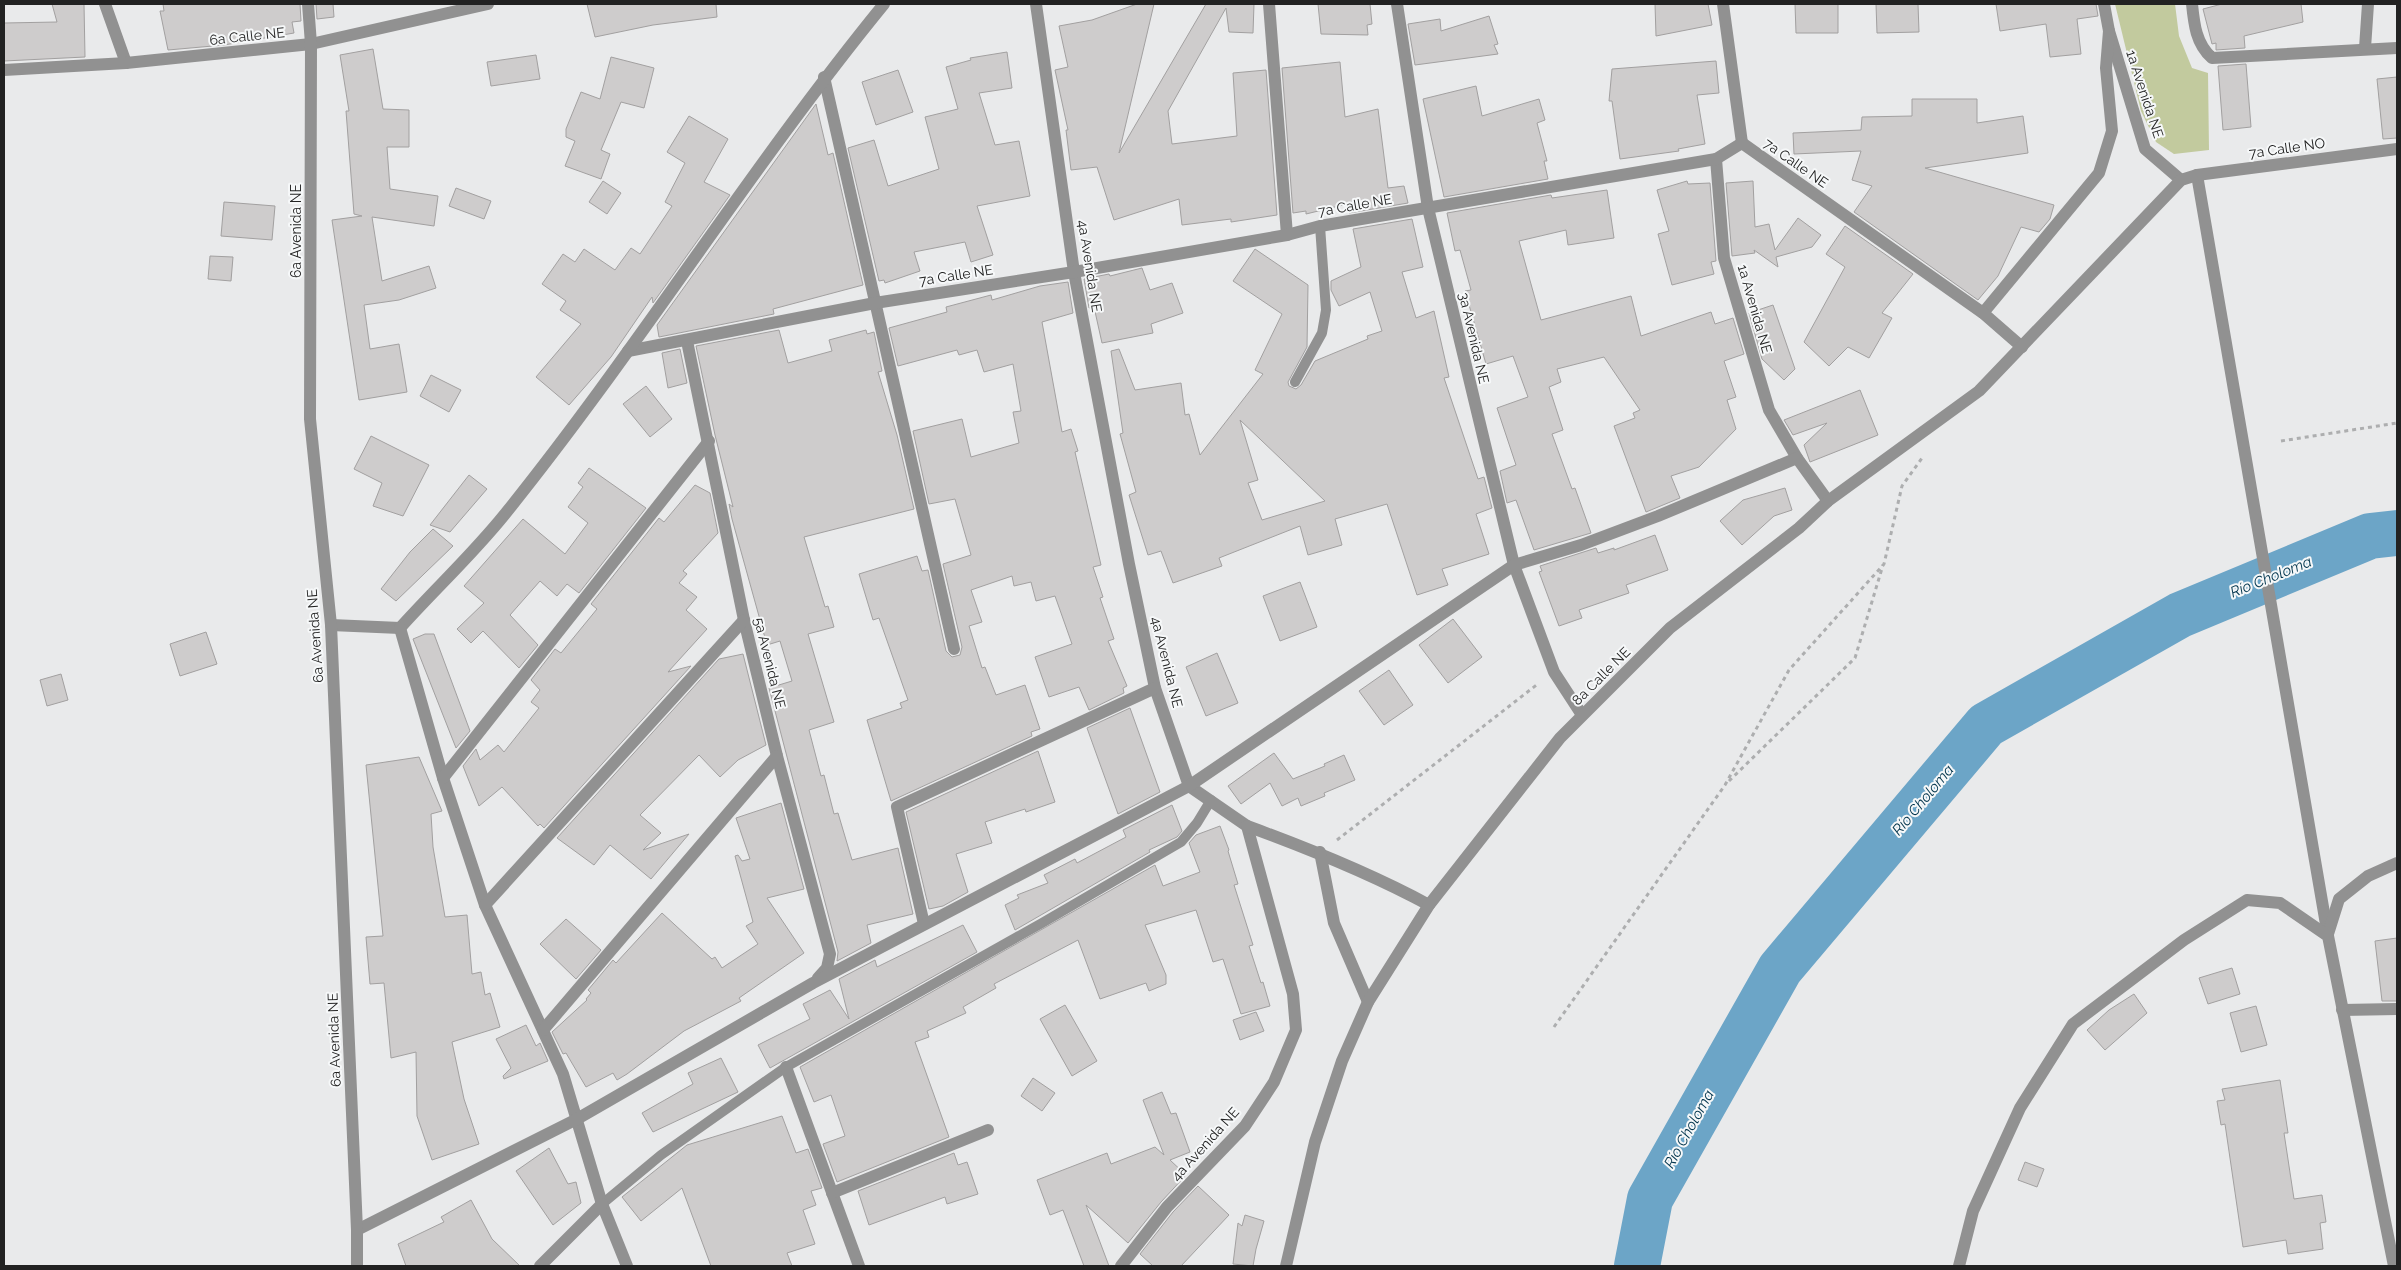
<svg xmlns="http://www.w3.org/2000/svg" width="2401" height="1270" font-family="Raleway,sans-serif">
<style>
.green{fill:#c2ca9e}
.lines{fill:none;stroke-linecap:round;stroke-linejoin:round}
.river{stroke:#6ca5c7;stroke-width:46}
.building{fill:#cecccc;stroke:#a2a0a0;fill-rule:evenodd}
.path{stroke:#adaeaf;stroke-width:3;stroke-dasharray:4 4;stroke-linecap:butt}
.service{stroke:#919191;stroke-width:10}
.minor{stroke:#919191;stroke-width:12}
.tertiary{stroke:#919191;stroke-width:12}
.labels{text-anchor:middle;stroke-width:4;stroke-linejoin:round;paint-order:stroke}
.street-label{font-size:14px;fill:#222;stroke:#f6f8f9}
.water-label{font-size:15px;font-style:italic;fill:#02354d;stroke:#f6f8f9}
</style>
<rect width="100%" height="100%" fill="#e9eaeb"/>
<path class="green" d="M 2115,4 L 2175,4 L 2179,36 L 2192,68 L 2208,73 L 2209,150 L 2174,154 L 2156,142 L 2141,111 Z"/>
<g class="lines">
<path class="river" d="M 1637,1266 L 1650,1199 L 1780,969 L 1986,725 L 2180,615 L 2370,536 L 2397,533"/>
</g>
<g class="building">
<path d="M 52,4 L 84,4 L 85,57 L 4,61 L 4,23 L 57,22 Z"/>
<path d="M 163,4 L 300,4 L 301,21 L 292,22 L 294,33 L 224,45 L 168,50 L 160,11 L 164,11 Z"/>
<path d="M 316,4 L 333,4 L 334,17 L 317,19 Z"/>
<path d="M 587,4 L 716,4 L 717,17 L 653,25 L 595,37 Z"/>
<path d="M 1137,4 L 1154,4 L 1119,153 L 1206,4 L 1254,4 L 1253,33 L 1229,32 L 1226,8 L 1168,111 L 1172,144 L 1237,136 L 1233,73 L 1266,70 L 1277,215 L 1231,222 L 1231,219 L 1182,225 L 1179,199 L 1114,220 L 1097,167 L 1071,170 L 1066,130 L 1068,130 L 1055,70 L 1068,67 L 1059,26 L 1092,20 Z"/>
<path d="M 1318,4 L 1370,4 L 1372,24 L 1367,25 L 1368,35 L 1321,34 Z"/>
<path d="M 1655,4 L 1708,4 L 1712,25 L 1656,36 Z"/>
<path d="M 1795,4 L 1838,4 L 1838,33 L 1796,33 Z"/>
<path d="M 1876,4 L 1918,4 L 1919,32 L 1877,33 Z"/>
<path d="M 1996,4 L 2096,4 L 2098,16 L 2077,19 L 2081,54 L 2050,57 L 2046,24 L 2000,31 Z"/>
<path d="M 2222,4 L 2301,4 L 2303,22 L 2244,36 L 2245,48 L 2216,50 L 2216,43 L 2212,44 L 2203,9 Z"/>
<path d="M 1489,16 L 1498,44 L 1494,45 L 1498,54 L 1415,65 L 1408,24 L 1440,19 L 1441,31 Z"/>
<path d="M 373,49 L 383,109 L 409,110 L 409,147 L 387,147 L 390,189 L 438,196 L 434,226 L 372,217 L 382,281 L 429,266 L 436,288 L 399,300 L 364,305 L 370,349 L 399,344 L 407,392 L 359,400 L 332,220 L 362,216 L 354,214 L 346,111 L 349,111 L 340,55 Z"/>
<path d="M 1007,52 L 1012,88 L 979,93 L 995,145 L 1019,141 L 1030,196 L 977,206 L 993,255 L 971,262 L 965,242 L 914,252 L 920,271 L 885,283 L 884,280 L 879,281 L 848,148 L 874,140 L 888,186 L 939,169 L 925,117 L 958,109 L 946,67 L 971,60 L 970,58 Z"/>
<path d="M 536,55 L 540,79 L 491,86 L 487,62 Z"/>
<path d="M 611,57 L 654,68 L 644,108 L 621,102 L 601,150 L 610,154 L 601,179 L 565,166 L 575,141 L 566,137 L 566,129 L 581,92 L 600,99 Z"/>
<path d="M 1716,61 L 1719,93 L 1697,95 L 1705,144 L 1678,149 L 1679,151 L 1620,159 L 1612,101 L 1609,101 L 1612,69 Z"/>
<path d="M 1340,62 L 1345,117 L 1378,109 L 1388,188 L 1404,186 L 1408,203 L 1349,213 L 1347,204 L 1306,214 L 1306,211 L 1293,213 L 1282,68 Z"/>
<path d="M 2246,64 L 2251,127 L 2223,130 L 2218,66 Z"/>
<path d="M 898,70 L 913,112 L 876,125 L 862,82 Z"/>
<path d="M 2397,77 L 2397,138 L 2383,139 L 2377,79 Z"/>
<path d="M 1476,86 L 1482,116 L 1539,99 L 1545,120 L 1537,123 L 1547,161 L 1544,161 L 1548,179 L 1444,197 L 1423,99 Z"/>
<path d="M 1912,99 L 1977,99 L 1977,123 L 2023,116 L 2028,153 L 1925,168 L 2054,205 L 2050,219 L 2039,232 L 2021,227 L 1998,276 L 1978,300 L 1854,212 L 1872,186 L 1852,180 L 1861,151 L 1794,154 L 1793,133 L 1861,130 L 1862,117 L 1912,116 Z"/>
<path d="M 816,104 L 828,155 L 833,153 L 863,285 L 773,309 L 774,314 L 659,337 L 657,325 Z"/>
<path d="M 689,116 L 728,139 L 704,182 L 730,195 L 653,303 L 652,297 L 611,357 L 569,405 L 536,377 L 581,324 L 560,310 L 566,301 L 542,284 L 563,254 L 575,262 L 584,249 L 615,270 L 631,248 L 640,254 L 672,206 L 665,202 L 685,163 L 667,152 Z"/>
<path d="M 603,181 L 621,193 L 607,214 L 589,202 Z"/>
<path d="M 1687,181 L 1688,184 L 1710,183 L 1716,261 L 1711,262 L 1714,274 L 1672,285 L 1658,234 L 1669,231 L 1657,190 Z"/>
<path d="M 1753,181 L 1755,227 L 1769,224 L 1775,250 L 1798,218 L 1821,235 L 1812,247 L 1776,257 L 1778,267 L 1754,250 L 1755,253 L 1732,256 L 1726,183 Z"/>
<path d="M 456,188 L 491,201 L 484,219 L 449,206 Z"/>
<path d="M 1607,190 L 1614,238 L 1568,245 L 1566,230 L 1519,241 L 1541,320 L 1631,296 L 1641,336 L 1711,312 L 1715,324 L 1733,318 L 1744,354 L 1724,361 L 1736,397 L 1727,400 L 1736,429 L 1699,467 L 1671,476 L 1680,498 L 1646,512 L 1614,426 L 1635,418 L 1633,413 L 1640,410 L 1604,357 L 1557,369 L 1561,382 L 1549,387 L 1563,430 L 1552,434 L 1572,489 L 1575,488 L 1591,533 L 1534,550 L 1516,500 L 1507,503 L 1500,471 L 1516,465 L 1497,408 L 1528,397 L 1513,356 L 1486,364 L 1465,291 L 1471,290 L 1460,250 L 1455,251 L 1447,213 L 1551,195 L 1552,198 Z"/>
<path d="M 224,202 L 275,206 L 272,240 L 221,236 Z"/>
<path d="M 1412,219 L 1423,267 L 1402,272 L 1416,318 L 1434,311 L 1449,377 L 1444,378 L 1476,473 L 1478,479 L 1484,477 L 1492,508 L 1476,514 L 1489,554 L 1442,569 L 1448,585 L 1417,595 L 1387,504 L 1335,519 L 1342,545 L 1308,555 L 1300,526 L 1219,558 L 1222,566 L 1173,583 L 1161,551 L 1148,555 L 1129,495 L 1136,492 L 1120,434 L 1123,433 L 1111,351 L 1119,349 L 1135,390 L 1181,383 L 1185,415 L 1189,414 L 1200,455 L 1263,374 L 1255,370 L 1282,314 L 1233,281 L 1255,249 L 1308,285 L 1307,347 L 1288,382 L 1289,386 L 1296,389 L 1301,385 L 1315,361 L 1368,339 L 1367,336 L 1382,331 L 1370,292 L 1339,306 L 1331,290 L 1331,281 L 1361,267 L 1353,229 ZM 1240,420 L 1325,501 L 1262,520 L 1248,483 L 1258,480 Z"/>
<path d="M 1845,226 L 1913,274 L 1882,313 L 1892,318 L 1869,358 L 1848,347 L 1829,366 L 1804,342 L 1845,267 L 1826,254 Z"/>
<path d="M 210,256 L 233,257 L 231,281 L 208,279 Z"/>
<path d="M 1142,268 L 1150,290 L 1172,283 L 1183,313 L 1151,324 L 1153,333 L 1102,343 L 1094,307 L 1089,308 L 1084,279 L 1109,274 L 1110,276 Z"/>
<path d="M 1068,282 L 1073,313 L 1042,322 L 1062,432 L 1071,429 L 1078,451 L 1075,452 L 1101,565 L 1093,567 L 1103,597 L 1100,598 L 1114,639 L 1108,641 L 1127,686 L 1123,688 L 1124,693 L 1089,710 L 1079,687 L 1049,697 L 1035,657 L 1072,644 L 1055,596 L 1036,601 L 1031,582 L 1014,586 L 1012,576 L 971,590 L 982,622 L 969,626 L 982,668 L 985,667 L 996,695 L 1025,685 L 1040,729 L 1031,732 L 1032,736 L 891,801 L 867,720 L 902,708 L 900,703 L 908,700 L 879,618 L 873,620 L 859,574 L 917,556 L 922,571 L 928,570 L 946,651 L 952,657 L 960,655 L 962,647 L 943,564 L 971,555 L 955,499 L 929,504 L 913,431 L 962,419 L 971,457 L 1019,443 L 1013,412 L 1021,411 L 1013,364 L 984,372 L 977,350 L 959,355 L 957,350 L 898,366 L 889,328 L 947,312 L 946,307 L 991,295 L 992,300 L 1040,286 Z"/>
<path d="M 1773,305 L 1795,369 L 1784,380 L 1762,359 L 1749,313 Z"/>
<path d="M 779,330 L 788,363 L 832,351 L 829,340 L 866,330 L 867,334 L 874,332 L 882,371 L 878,372 L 897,435 L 914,509 L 804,537 L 825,607 L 828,606 L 834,627 L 808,634 L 834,722 L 809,730 L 821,776 L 824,775 L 834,814 L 838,813 L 852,860 L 898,848 L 913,914 L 867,925 L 871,943 L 837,961 L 838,952 L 769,688 L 792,681 L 780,641 L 767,645 L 732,519 L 729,504 L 733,507 L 715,435 L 696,346 Z"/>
<path d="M 680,349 L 687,383 L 668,388 L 662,353 Z"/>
<path d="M 431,375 L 461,390 L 449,412 L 420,396 Z"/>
<path d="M 646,386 L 672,419 L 650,437 L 623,404 Z"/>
<path d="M 1860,390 L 1878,435 L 1810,462 L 1804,445 L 1827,423 L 1793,435 L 1784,420 Z"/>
<path d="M 371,436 L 429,465 L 403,516 L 373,506 L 382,483 L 354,469 Z"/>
<path d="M 589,468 L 646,508 L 579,593 L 567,584 L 557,596 L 540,581 L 510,615 L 538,645 L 519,668 L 483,631 L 471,643 L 457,629 L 484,603 L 464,586 L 523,519 L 565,554 L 588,523 L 568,507 L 583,487 L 578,483 Z"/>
<path d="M 469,475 L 487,489 L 450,532 L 430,525 Z"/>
<path d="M 695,485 L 710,493 L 718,533 L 683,571 L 687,574 L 679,583 L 697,597 L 686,610 L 707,629 L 668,672 L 691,666 L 544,828 L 540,824 L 538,826 L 502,787 L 479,806 L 463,766 L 476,749 L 480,760 L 498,745 L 504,752 L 539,708 L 531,702 L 540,690 L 531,680 L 555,649 L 561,653 L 597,609 L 591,604 L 659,518 L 664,522 Z"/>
<path d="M 1785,488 L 1792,510 L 1774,516 L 1742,545 L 1720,521 L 1743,500 Z"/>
<path d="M 433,529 L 453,546 L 396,601 L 381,589 L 410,552 Z"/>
<path d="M 1655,535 L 1668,570 L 1626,585 L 1629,593 L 1579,610 L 1582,618 L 1559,626 L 1539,572 L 1542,571 L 1540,566 L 1596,548 L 1598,553 L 1614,548 L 1614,550 Z"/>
<path d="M 1300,582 L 1317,627 L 1280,641 L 1263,596 Z"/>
<path d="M 1453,619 L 1482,657 L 1448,683 L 1419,645 Z"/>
<path d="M 206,632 L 217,664 L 180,676 L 170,644 Z"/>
<path d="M 425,634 L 434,634 L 470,731 L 456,748 L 413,639 Z"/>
<path d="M 1217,653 L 1238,703 L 1206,716 L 1186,667 Z"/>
<path d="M 743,654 L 766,745 L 738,760 L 720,777 L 699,755 L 640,815 L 661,833 L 643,850 L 689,834 L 651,879 L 610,845 L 594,865 L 557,838 L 719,659 Z"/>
<path d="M 1389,670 L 1413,705 L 1384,725 L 1359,691 Z"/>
<path d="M 61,674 L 68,700 L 47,706 L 40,680 Z"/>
<path d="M 1130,708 L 1160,792 L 1118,814 L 1087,728 Z"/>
<path d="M 1038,751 L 1055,802 L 1026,812 L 1025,809 L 985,822 L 992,843 L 956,854 L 968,892 L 943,906 L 929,909 L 906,812 Z"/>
<path d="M 1274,753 L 1293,779 L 1325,766 L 1324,764 L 1344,755 L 1355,780 L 1324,793 L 1325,796 L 1301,806 L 1298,798 L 1282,806 L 1270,783 L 1241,804 L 1228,786 Z"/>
<path d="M 419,757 L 442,811 L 431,814 L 433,847 L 445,917 L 467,915 L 472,974 L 481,972 L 485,995 L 490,993 L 500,1027 L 452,1042 L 464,1099 L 479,1144 L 432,1160 L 417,1116 L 416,1052 L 391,1058 L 384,983 L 370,984 L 366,937 L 383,936 L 366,765 Z"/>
<path d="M 781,803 L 804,889 L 767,898 L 804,953 L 739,998 L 741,1001 L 684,1031 L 627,1074 L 617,1080 L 613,1073 L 586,1087 L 566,1053 L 563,1054 L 552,1032 L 587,1000 L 586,999 L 591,993 L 588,990 L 613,960 L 616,963 L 662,913 L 712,959 L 715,957 L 722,968 L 758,944 L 746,926 L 753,922 L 735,856 L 738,855 L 742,861 L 750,859 L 736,818 Z"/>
<path d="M 1172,805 L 1182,831 L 1177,837 L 1149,850 L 1150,852 L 1015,930 L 1005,905 L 1019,898 L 1017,895 L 1048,883 L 1044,875 L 1075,859 L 1077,863 L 1126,837 L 1123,830 Z"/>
<path d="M 1220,826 L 1229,850 L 1228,851 L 1238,884 L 1234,885 L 1253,945 L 1249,946 L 1261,983 L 1263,982 L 1270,1006 L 1241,1014 L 1223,959 L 1213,962 L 1196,910 L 1145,925 L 1166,975 L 1166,984 L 1149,991 L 1146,983 L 1100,999 L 1078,940 L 994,984 L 996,988 L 963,1007 L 966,1013 L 927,1031 L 929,1037 L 915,1042 L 949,1137 L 837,1182 L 823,1144 L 845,1136 L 831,1095 L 814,1102 L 800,1067 L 1155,865 L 1163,886 L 1200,872 L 1189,843 L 1196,835 Z"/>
<path d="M 566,919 L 601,950 L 576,979 L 540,944 Z"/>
<path d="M 963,925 L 977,952 L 770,1068 L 758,1045 L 810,1019 L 803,1004 L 830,990 L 849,1019 L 839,979 L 875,960 L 877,967 Z"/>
<path d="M 2397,938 L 2397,1001 L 2382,1001 L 2375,941 Z"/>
<path d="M 2232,968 L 2240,994 L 2208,1004 L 2199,978 Z"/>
<path d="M 2134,994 L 2147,1013 L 2105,1050 L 2087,1030 L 2109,1010 Z"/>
<path d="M 1065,1005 L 1097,1061 L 1072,1076 L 1040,1019 Z"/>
<path d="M 2256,1006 L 2267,1045 L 2241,1052 L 2230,1013 Z"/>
<path d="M 1256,1012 L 1264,1031 L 1240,1040 L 1233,1020 Z"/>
<path d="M 526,1025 L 536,1046 L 540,1043 L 548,1061 L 504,1079 L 503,1076 L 511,1068 L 496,1039 Z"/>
<path d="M 721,1058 L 738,1092 L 653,1132 L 642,1113 L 693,1084 L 688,1073 Z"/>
<path d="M 1033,1078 L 1055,1093 L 1042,1111 L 1021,1096 Z"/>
<path d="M 2280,1080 L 2288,1133 L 2284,1133 L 2294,1199 L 2322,1195 L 2326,1222 L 2320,1223 L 2323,1249 L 2288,1254 L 2286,1240 L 2243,1247 L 2225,1124 L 2221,1125 L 2217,1101 L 2225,1100 L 2222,1089 Z"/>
<path d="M 1162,1092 L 1171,1114 L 1176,1113 L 1190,1152 L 1170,1160 L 1186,1175 L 1161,1202 L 1128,1243 L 1086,1205 L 1109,1266 L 1084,1266 L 1063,1210 L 1050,1215 L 1037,1180 L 1107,1153 L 1111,1164 L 1155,1147 L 1164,1155 L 1143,1100 Z"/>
<path d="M 782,1116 L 796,1153 L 808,1149 L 822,1188 L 811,1191 L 816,1205 L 803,1210 L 815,1244 L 787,1253 L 792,1266 L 711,1266 L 682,1188 L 641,1221 L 622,1197 L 687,1145 Z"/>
<path d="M 549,1148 L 568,1184 L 576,1182 L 581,1203 L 553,1225 L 516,1171 Z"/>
<path d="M 954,1153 L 958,1165 L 967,1162 L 978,1194 L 947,1204 L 945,1197 L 869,1225 L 858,1191 Z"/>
<path d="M 2025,1162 L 2044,1169 L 2037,1187 L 2018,1180 Z"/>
<path d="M 1198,1186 L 1229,1215 L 1181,1266 L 1153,1266 L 1140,1254 L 1173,1212 Z"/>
<path d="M 471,1200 L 492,1239 L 520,1266 L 406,1266 L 398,1244 L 444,1222 L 441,1217 Z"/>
<path d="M 1245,1215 L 1264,1221 L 1256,1249 L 1253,1266 L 1233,1264 L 1238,1223 L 1242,1226 Z"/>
</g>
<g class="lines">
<g class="path">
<path d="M 2281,441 L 2397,423"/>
<path d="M 1729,781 L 1855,658 L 1883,565"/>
<path d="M 1337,840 L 1539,683"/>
<path d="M 1554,1027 L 1725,785 L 1789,670 L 1884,564 L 1902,486 L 1922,458"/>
</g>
<g class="service">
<path d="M 1295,382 L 1322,333 L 1326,310 L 1320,226"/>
<path d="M 602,1204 L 661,1155 L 786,1067 L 1042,923 L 1181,842 L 1197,823 L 1211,800"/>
</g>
<g class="minor">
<path d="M 105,4 L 126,63"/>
<path d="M 1036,4 L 1074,272 L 1129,564 L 1155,688 L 1189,786 L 1247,826 L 1293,994 L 1296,1030 L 1274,1082 L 1245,1126 L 1167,1207 L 1121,1266"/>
<path d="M 1269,4 L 1287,235"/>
<path d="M 1397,4 L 1428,208 L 1514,565 L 1554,672 L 1582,715"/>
<path d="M 1723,4 L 1742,143"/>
<path d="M 2104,4 L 2109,31 L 2145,149 L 2181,180"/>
<path d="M 2192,4 C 2194,24 2196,44 2212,58 L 2397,48"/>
<path d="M 2365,48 L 2368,4"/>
<path d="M 4,70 L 126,63 L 311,44 L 488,4"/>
<path d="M 824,77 L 954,649"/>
<path d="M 1716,159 L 1724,258 L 1769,410 L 1797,458"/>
<path d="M 2197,175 L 2328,936"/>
<path d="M 1983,313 L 2099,173 L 2112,131 L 2106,68 L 2109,31"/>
<path d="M 687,341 L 744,620 L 777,756 L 830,954 L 827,968 L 818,978"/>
<path d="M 628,351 L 875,303 L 1074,272 L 1287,235 L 1320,226 L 1716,159 L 1742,143 L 1983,313 L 2022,347"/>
<path d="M 331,625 L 400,628 C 434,590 473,554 505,514 C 638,349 750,168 884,4"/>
<path d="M 400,628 L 443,778 L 485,905 L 563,1074 L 602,1204 L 627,1266"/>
<path d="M 443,778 L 709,441"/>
<path d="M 1247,826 C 1310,849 1370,873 1429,905"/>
<path d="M 1320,852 L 1334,923 L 1368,1002"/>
<path d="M 485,905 L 744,620"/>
<path d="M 924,924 L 897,807 L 1155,688"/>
<path d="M 2328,934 L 2339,899 L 2368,876 L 2397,863"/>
<path d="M 2342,1010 L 2397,1009"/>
<path d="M 543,1030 L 777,756"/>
<path d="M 786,1067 L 859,1266"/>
<path d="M 832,1193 L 988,1130"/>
<path d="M 357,1230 L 577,1119 L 813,983 L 1189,786 L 1514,565 L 1581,545 L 1658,516 L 1797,458 L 1828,501"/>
<path d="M 540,1266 L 602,1204"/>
<path d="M 1959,1266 L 1973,1211 L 2020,1108 L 2073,1024 L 2184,940 L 2247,900 L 2280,903 L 2328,936 L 2394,1266"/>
</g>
<g class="tertiary">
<path d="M 308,4 L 311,44 L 310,419 L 331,625 L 357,1230 L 357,1266"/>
<path d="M 1286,1266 L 1315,1142 L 1342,1061 L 1368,1002 L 1429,905 L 1560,738 L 1670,628 L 1799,528 L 1828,501 L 1979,391 L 2181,180 L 2197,175 L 2397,149"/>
</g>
</g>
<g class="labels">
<g class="street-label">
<text transform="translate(247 36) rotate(-6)" y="5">6a Calle NE</text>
<text transform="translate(2145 94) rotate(72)" y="5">1a Avenida NE</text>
<text transform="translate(2287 148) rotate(-8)" y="5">7a Calle NO</text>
<text transform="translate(1796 163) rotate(35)" y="5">7a Calle NE</text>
<text transform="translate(1355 205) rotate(-10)" y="5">7a Calle NE</text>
<text transform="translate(296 231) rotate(-90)" y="5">6a Avenida NE</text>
<text transform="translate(1090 266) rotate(81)" y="5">4a Avenida NE</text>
<text transform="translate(956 275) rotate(-9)" y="5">7a Calle NE</text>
<text transform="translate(1755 309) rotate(74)" y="5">1a Avenida NE</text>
<text transform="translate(1474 338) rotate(77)" y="5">3a Avenida NE</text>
<text transform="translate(315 636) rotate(-94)" y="5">6a Avenida NE</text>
<text transform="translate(1167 662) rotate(76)" y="5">4a Avenida NE</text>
<text transform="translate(770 663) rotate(76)" y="5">5a Avenida NE</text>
<text transform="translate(1601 676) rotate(-45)" y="5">8a Calle NE</text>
<text transform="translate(334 1040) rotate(-92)" y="5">6a Avenida NE</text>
<text transform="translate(1205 1144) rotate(-48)" y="5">4a Avenida NE</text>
</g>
<g class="water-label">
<text transform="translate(2271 577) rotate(-22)" y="5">Río Choloma</text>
<text transform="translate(1923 800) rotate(-50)" y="5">Río Choloma</text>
<text transform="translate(1689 1129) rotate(-61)" y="5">Río Choloma</text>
</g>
</g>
<rect width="2401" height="1270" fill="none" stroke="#222222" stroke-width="10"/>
</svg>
